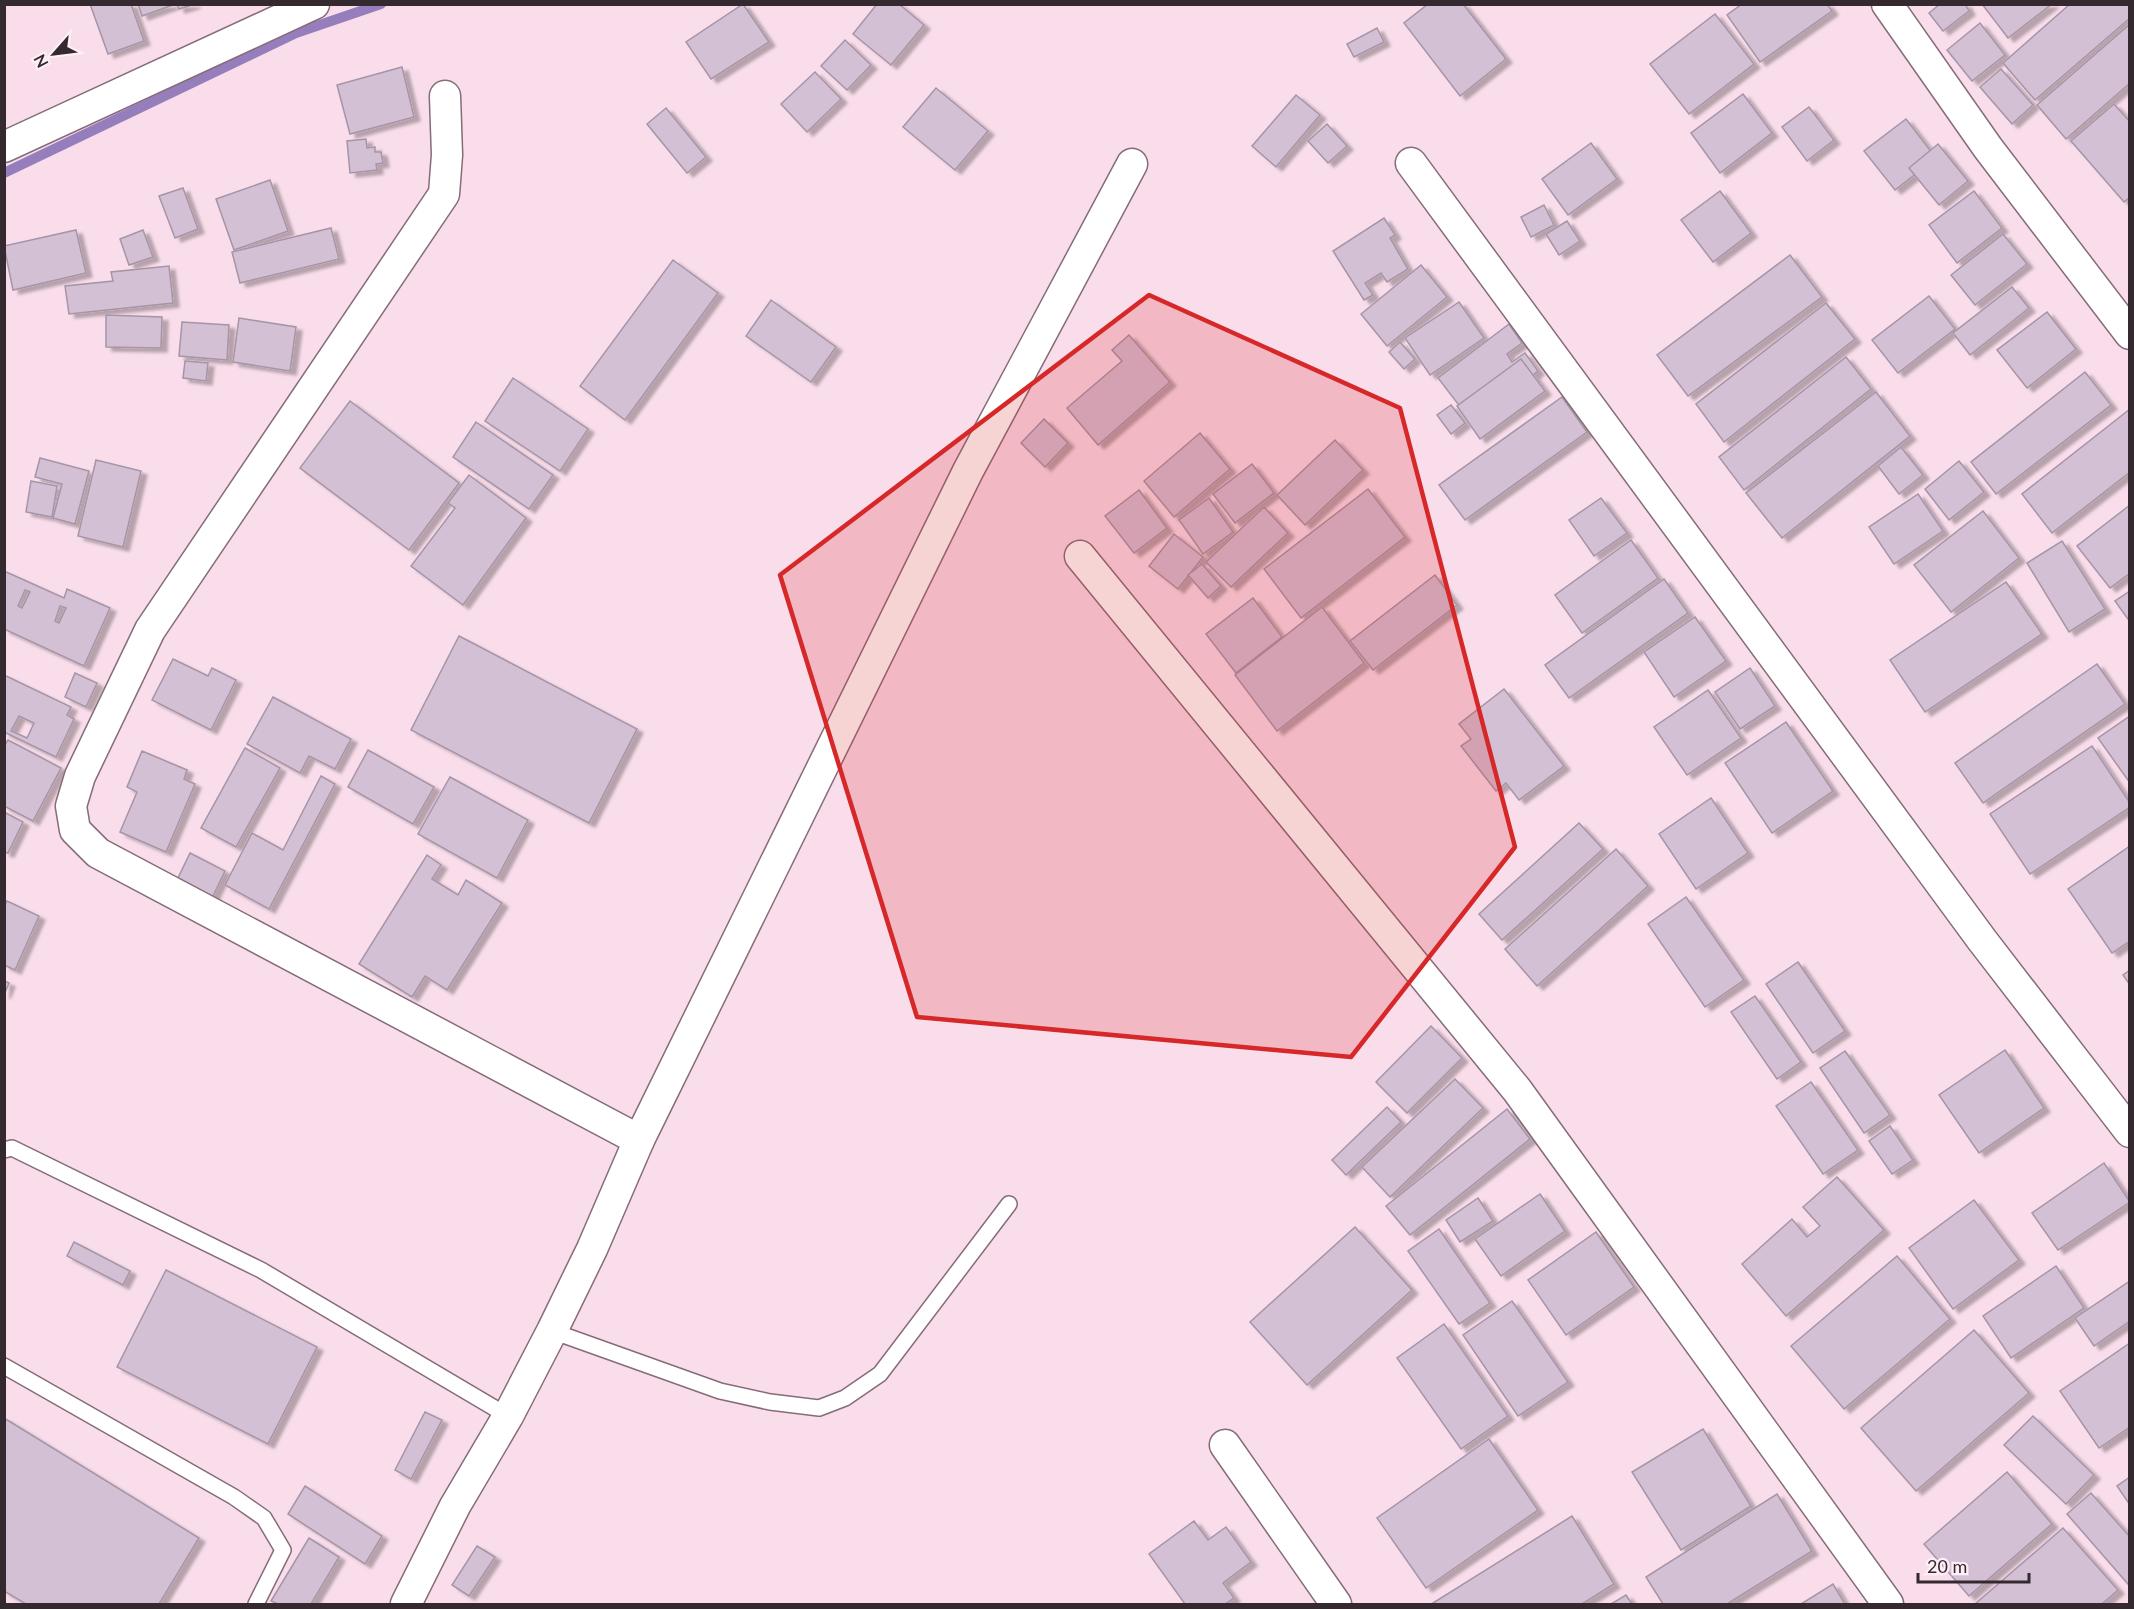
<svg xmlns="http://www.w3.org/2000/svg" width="2134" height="1609" font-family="Lato,sans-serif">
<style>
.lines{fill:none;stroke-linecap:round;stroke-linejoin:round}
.stream{stroke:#967ebd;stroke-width:10}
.building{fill:#d3c0d4;stroke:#a694a7;stroke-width:1.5;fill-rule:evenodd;filter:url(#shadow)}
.service-casing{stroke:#856c78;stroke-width:18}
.minor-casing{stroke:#856c78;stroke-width:33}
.service{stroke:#fff;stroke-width:15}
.minor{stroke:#fff;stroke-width:30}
.marked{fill:#d62828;fill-opacity:0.2;stroke:#d62828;stroke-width:4.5;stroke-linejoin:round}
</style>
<defs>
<filter id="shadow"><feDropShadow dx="6" dy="4" stdDeviation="1.5" flood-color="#0004"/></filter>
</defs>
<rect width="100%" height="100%" fill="#f9ddea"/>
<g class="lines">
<path class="stream" d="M 4,173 L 296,33 L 381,4"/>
</g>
<g class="building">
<path d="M 90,4 L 131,4 L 144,41 L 108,54 Z"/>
<path d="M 138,4 L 173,4 L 173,5 L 142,16 Z"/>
<path d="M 177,4 L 195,4 L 179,9 Z"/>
<path d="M 743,4 L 769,42 L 711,79 L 686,42 Z"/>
<path d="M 877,4 L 899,4 L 924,25 L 891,65 L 853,34 Z"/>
<path d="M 1428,4 L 1463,4 L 1506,59 L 1460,96 L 1404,23 Z"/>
<path d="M 1742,4 L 1827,4 L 1832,11 L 1760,62 L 1727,15 Z"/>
<path d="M 1940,4 L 1965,4 L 1969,11 L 1943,31 L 1929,13 Z"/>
<path d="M 1982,4 L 2052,4 L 2008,38 Z"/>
<path d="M 2070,4 L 2130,4 L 2130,18 L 2035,100 L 2003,63 Z"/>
<path d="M 1715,14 L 1754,64 L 1689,114 L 1650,64 Z"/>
<path d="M 1980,23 L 2005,55 L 1972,81 L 1947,50 Z"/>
<path d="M 2130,24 L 2130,83 L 2066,139 L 2037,105 Z"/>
<path d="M 1377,28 L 1384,42 L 1354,57 L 1347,44 Z"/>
<path d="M 845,40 L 871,65 L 847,90 L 821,66 Z"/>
<path d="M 402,67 L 414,117 L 350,134 L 337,85 Z"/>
<path d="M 2001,69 L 2033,105 L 2012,124 L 1980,87 Z"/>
<path d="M 815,72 L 841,99 L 807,132 L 781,104 Z"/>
<path d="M 936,88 L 988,131 L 955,170 L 903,127 Z"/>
<path d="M 1743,94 L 1772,133 L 1720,173 L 1691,133 Z"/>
<path d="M 1296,95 L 1320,115 L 1276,167 L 1252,146 Z"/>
<path d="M 2114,104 L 2130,122 L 2130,197 L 2124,202 L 2071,141 Z"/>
<path d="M 1809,107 L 1834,140 L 1807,161 L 1782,127 Z"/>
<path d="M 666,108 L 706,157 L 687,173 L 647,124 Z"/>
<path d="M 1906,119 L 1936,158 L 1895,190 L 1864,151 Z"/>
<path d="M 1327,124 L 1347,146 L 1328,163 L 1308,141 Z"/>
<path d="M 366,139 L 367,148 L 375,147 L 375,152 L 381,152 L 383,163 L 376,164 L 377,170 L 350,173 L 347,141 Z"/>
<path d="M 1591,143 L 1617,179 L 1568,215 L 1542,179 Z"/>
<path d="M 1938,144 L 1968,181 L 1939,205 L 1909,168 Z"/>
<path d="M 270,180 L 288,231 L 234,250 L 216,199 Z"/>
<path d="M 183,188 L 198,229 L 175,238 L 159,196 Z"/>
<path d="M 1720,191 L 1751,233 L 1713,262 L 1681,220 Z"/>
<path d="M 1974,191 L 2002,228 L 1957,263 L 1929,225 Z"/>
<path d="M 1544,205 L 1554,225 L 1531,237 L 1521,217 Z"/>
<path d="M 1384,218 L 1395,235 L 1390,238 L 1408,269 L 1387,282 L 1381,273 L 1365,283 L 1373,295 L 1364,300 L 1333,251 Z"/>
<path d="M 1567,221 L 1580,241 L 1559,255 L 1546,234 Z"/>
<path d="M 331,228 L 339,259 L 240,283 L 232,252 Z"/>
<path d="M 76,230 L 86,273 L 13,290 L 4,246 Z"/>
<path d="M 143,230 L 153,257 L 129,265 L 120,239 Z"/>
<path d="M 2003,234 L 2027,264 L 1975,305 L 1951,275 Z"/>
<path d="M 1790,255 L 1822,297 L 1688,396 L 1657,355 Z"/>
<path d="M 673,260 L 718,293 L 625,420 L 580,386 Z"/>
<path d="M 1421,265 L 1447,297 L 1387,346 L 1361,314 Z"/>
<path d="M 169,266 L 173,303 L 69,314 L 65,286 L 113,281 L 111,272 Z"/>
<path d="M 2012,287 L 2029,308 L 1970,355 L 1953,333 Z"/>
<path d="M 1929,296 L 1955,329 L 1898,373 L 1872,340 Z"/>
<path d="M 771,300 L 836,347 L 811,382 L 746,336 Z"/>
<path d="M 1459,302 L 1484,338 L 1430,375 L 1405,338 Z"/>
<path d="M 1826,303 L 1855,339 L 1724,442 L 1696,404 Z"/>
<path d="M 2047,312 L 2076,349 L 2027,388 L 1997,350 Z"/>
<path d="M 106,315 L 162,317 L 161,348 L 106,347 Z"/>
<path d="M 239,318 L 296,327 L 290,371 L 233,362 Z"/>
<path d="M 182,322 L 229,325 L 227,360 L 179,356 Z"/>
<path d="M 1509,324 L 1522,343 L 1507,354 L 1512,362 L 1525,353 L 1538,371 L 1523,383 L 1519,378 L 1468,417 L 1438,378 Z"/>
<path d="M 1129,335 L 1170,382 L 1098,445 L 1067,408 L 1122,361 L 1112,350 Z"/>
<path d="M 1400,342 L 1415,359 L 1404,369 L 1389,352 Z"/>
<path d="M 1846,357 L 1871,389 L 1744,490 L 1719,457 Z"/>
<path d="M 1521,359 L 1545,391 L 1480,439 L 1457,406 Z"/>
<path d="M 185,361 L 208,363 L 206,381 L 183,378 Z"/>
<path d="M 2085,372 L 2111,405 L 1996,494 L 1971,462 Z"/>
<path d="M 513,378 L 588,429 L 560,471 L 485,421 Z"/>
<path d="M 1876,392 L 1910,436 L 1782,538 L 1746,493 Z"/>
<path d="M 1562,397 L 1587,432 L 1465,520 L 1439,485 Z"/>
<path d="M 350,401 L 459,483 L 409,550 L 300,468 Z"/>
<path d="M 1451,405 L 1465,423 L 1451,434 L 1437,415 Z"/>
<path d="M 2130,409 L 2130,472 L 2052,533 L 2022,494 Z"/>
<path d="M 1044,419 L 1068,443 L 1045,467 L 1021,443 Z"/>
<path d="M 476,422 L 553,475 L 529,509 L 453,457 Z"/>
<path d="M 1200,433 L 1230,469 L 1174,517 L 1144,481 Z"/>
<path d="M 1335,440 L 1363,470 L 1305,525 L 1277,495 Z"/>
<path d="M 1901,447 L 1923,475 L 1899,494 L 1878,466 Z"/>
<path d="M 40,458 L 89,471 L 75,524 L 53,518 L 62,484 L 35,477 Z"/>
<path d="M 96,460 L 141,471 L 123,547 L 78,536 Z"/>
<path d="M 1959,461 L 1984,492 L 1949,520 L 1925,489 Z"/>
<path d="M 1252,464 L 1274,493 L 1235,523 L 1213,494 Z"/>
<path d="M 469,475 L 526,518 L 463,605 L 411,566 L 455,508 L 448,503 Z"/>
<path d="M 31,481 L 57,486 L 52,517 L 26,512 Z"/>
<path d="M 1368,489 L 1405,537 L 1301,618 L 1264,569 Z"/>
<path d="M 1139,490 L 1167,528 L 1134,553 L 1105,516 Z"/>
<path d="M 1918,494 L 1943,531 L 1894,564 L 1869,527 Z"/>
<path d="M 1209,498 L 1233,532 L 1203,554 L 1179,520 Z"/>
<path d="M 1601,498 L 1627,533 L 1594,556 L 1569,520 Z"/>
<path d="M 2130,505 L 2130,573 L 2110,588 L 2077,546 Z"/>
<path d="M 1264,507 L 1288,533 L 1231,587 L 1206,562 Z"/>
<path d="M 1983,511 L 2019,558 L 1951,612 L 1914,565 Z"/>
<path d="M 1174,534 L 1203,557 L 1178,589 L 1149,566 Z"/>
<path d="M 1631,540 L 1658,578 L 1582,633 L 1555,595 Z"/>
<path d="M 2062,541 L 2105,609 L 2069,632 L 2027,563 Z"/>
<path d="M 1202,564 L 1221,586 L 1208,598 L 1188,575 Z"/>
<path d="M 4,571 L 64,598 L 67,589 L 110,608 L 84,666 L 4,629 ZM 25,590 L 30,592 L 22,608 L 18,606 ZM 60,606 L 66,608 L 59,623 L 55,621 Z"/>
<path d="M 1435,575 L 1457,605 L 1373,670 L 1350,641 Z"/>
<path d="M 1664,579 L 1688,613 L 1569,698 L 1545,665 Z"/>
<path d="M 2006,582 L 2042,634 L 1925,712 L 1890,660 Z"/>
<path d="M 2130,591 L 2130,622 L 2115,601 Z"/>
<path d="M 1253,598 L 1282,637 L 1236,673 L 1206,634 Z"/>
<path d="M 1322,607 L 1364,663 L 1277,731 L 1235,675 Z"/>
<path d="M 1695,617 L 1726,661 L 1674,697 L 1644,652 Z"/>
<path d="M 459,636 L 637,729 L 589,823 L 411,730 Z"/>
<path d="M 173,659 L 208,676 L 212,668 L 236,680 L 211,730 L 152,700 Z"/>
<path d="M 2097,664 L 2125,704 L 1983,803 L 1955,763 Z"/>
<path d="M 1750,668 L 1775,706 L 1740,729 L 1715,692 Z"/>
<path d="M 75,673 L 97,683 L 86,707 L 65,697 Z"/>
<path d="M 4,675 L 71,707 L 67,715 L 74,719 L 56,757 L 4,732 ZM 19,716 L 34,723 L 27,738 L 11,731 Z"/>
<path d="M 1504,689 L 1564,766 L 1519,800 L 1506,783 L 1496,791 L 1461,746 L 1471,739 L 1459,724 Z"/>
<path d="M 1708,690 L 1741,738 L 1687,775 L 1654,727 Z"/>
<path d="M 273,697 L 351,739 L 335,769 L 309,756 L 300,773 L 247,744 Z"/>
<path d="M 2130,716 L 2130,783 L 2098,738 Z"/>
<path d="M 1786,722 L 1833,791 L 1772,833 L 1725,763 Z"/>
<path d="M 8,740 L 61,768 L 33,821 L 4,806 L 4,746 Z"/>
<path d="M 2092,746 L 2130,803 L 2130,807 L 2030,874 L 1990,814 Z"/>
<path d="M 245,748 L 280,768 L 236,847 L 201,828 Z"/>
<path d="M 368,750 L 434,787 L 413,824 L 348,787 Z"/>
<path d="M 142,751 L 187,770 L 184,779 L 195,784 L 166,852 L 120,832 L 137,792 L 127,787 Z"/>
<path d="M 321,776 L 335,784 L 269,909 L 225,885 L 252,833 L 283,850 Z"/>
<path d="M 450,777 L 528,820 L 497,878 L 418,834 Z"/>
<path d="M 1711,798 L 1748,853 L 1696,889 L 1659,834 Z"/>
<path d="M 4,812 L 23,822 L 8,853 L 4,852 Z"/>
<path d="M 1579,823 L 1603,849 L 1502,940 L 1479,914 Z"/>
<path d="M 2130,846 L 2130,941 L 2112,953 L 2068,889 Z"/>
<path d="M 1616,849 L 1648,886 L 1537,986 L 1505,949 Z"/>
<path d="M 190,853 L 225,871 L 212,898 L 177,880 Z"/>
<path d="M 427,855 L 441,865 L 432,879 L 458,895 L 466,880 L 502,903 L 447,990 L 425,976 L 412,997 L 359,964 Z"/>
<path d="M 1686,897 L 1744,980 L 1705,1007 L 1648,924 Z"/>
<path d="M 7,901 L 39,916 L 15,970 L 4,965 L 4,906 Z"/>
<path d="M 1798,962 L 1845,1031 L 1813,1053 L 1766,984 Z"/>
<path d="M 2130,970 L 2130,985 L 2123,975 Z"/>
<path d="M 4,981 L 9,983 L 4,995 Z"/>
<path d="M 1755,996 L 1801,1062 L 1777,1079 L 1731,1012 Z"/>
<path d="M 1431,1026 L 1462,1058 L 1407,1113 L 1376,1082 Z"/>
<path d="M 2005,1050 L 2044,1108 L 1979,1153 L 1939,1095 Z"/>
<path d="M 1845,1051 L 1890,1115 L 1864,1133 L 1820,1068 Z"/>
<path d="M 1455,1079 L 1483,1108 L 1390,1197 L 1362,1167 Z"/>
<path d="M 1811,1082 L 1858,1150 L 1823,1174 L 1776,1106 Z"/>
<path d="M 1387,1107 L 1401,1122 L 1346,1175 L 1332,1160 Z"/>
<path d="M 1507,1109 L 1530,1139 L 1410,1235 L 1386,1206 Z"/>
<path d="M 1890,1126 L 1913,1160 L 1892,1174 L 1869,1141 Z"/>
<path d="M 2104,1163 L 2130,1202 L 2058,1250 L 2032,1213 Z"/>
<path d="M 1837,1177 L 1884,1230 L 1786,1316 L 1742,1264 L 1792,1219 L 1807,1237 L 1820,1226 L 1803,1207 Z"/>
<path d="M 1540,1194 L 1565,1231 L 1501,1276 L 1475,1239 Z"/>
<path d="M 1478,1198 L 1493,1221 L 1460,1242 L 1446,1220 Z"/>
<path d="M 1974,1200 L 2019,1260 L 1953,1309 L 1909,1248 Z"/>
<path d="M 1355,1227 L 1412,1290 L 1307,1385 L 1250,1322 Z"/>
<path d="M 1439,1229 L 1490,1303 L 1459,1324 L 1408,1251 Z"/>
<path d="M 1596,1232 L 1634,1287 L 1566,1335 L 1528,1280 Z"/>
<path d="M 74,1242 L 130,1271 L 123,1285 L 67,1256 Z"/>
<path d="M 1897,1256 L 1950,1319 L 1844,1409 L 1791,1346 Z"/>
<path d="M 2056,1266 L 2084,1308 L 2011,1358 L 1983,1316 Z"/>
<path d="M 166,1270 L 317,1347 L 268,1444 L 117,1367 Z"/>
<path d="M 2130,1281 L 2130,1321 L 2094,1346 L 2075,1318 Z"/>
<path d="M 1512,1301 L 1568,1382 L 1518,1416 L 1463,1335 Z"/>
<path d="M 1444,1324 L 1508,1416 L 1461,1449 L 1397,1358 Z"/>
<path d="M 1974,1330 L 2029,1393 L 1916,1491 L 1861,1428 Z"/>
<path d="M 2130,1343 L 2130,1427 L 2099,1448 L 2060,1391 Z"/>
<path d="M 425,1412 L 442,1420 L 411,1479 L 395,1470 Z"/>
<path d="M 2033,1416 L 2094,1475 L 2066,1504 L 2004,1445 Z"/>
<path d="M 4,1418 L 199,1538 L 159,1604 L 26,1604 L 4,1591 Z"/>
<path d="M 1703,1429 L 1751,1506 L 1681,1550 L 1632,1472 Z"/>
<path d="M 1489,1439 L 1538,1510 L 1426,1588 L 1377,1518 Z"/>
<path d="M 2007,1472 L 2052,1524 L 1969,1596 L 1924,1544 Z"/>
<path d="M 2130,1477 L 2130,1505 L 2117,1486 Z"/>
<path d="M 305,1486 L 382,1536 L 365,1564 L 288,1514 Z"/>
<path d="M 2091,1493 L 2130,1537 L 2130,1583 L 2128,1584 L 2067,1514 Z"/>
<path d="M 1777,1494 L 1812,1551 L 1727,1604 L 1663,1604 L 1646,1577 Z"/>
<path d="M 1572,1516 L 1614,1584 L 1582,1604 L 1433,1604 L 1433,1603 Z"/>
<path d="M 1194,1521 L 1208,1540 L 1226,1527 L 1251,1562 L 1223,1583 L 1234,1598 L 1225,1604 L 1185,1604 L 1149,1554 Z"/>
<path d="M 2063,1528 L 2118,1590 L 2102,1604 L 1975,1604 Z"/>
<path d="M 309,1538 L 339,1557 L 311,1604 L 278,1604 L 271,1601 Z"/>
<path d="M 477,1546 L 495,1557 L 469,1596 L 452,1585 Z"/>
<path d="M 1833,1584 L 1845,1604 L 1801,1604 Z"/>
<path d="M 1626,1595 L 1632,1604 L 1611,1604 Z"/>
</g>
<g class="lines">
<g class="service-casing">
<g id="service">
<path d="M 4,1150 L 12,1148 L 261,1270 L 508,1416"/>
<path d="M 552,1331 L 720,1391 L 770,1402 L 819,1408 L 845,1398 L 880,1374 L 1009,1204"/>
<path d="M 4,1366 L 234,1497 L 264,1518 L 283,1550 L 256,1604"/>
</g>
</g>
<g class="minor-casing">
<g id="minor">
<path d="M 1887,4 L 1988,148 L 2130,334"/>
<path d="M 445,96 L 447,155 L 444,194 L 150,630 L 80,776 L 71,806 L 75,830 L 98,853 L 639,1140"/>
<path d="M 4,147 L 314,4"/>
<path d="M 1411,163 L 1982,940 L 2130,1132"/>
<path d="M 1080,556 L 1517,1090 L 1888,1604"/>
<path d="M 1225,1445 L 1336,1604"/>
<path d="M 406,1604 L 455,1506 L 508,1416 L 552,1331 L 592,1249 L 639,1140 L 968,471 L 1132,164"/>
</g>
</g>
<use href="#service" class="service"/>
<use href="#minor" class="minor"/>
</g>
<path class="marked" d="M 1149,295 L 1400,408 L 1515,847 L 1351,1057 L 917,1017 L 780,575 Z"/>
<rect width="2134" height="1609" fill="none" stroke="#33292e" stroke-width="12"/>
<g transform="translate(54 54) rotate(242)" stroke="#ffeef6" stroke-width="4.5" paint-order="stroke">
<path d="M0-4.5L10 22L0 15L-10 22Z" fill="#33292e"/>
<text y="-9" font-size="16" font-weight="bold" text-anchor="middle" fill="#33292e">N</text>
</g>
<path d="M1918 1573v9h111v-9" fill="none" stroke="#33292e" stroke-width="3"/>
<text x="1927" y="1573" font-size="18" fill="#33292e" stroke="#ffeef6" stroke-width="4.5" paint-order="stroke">20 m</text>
</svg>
